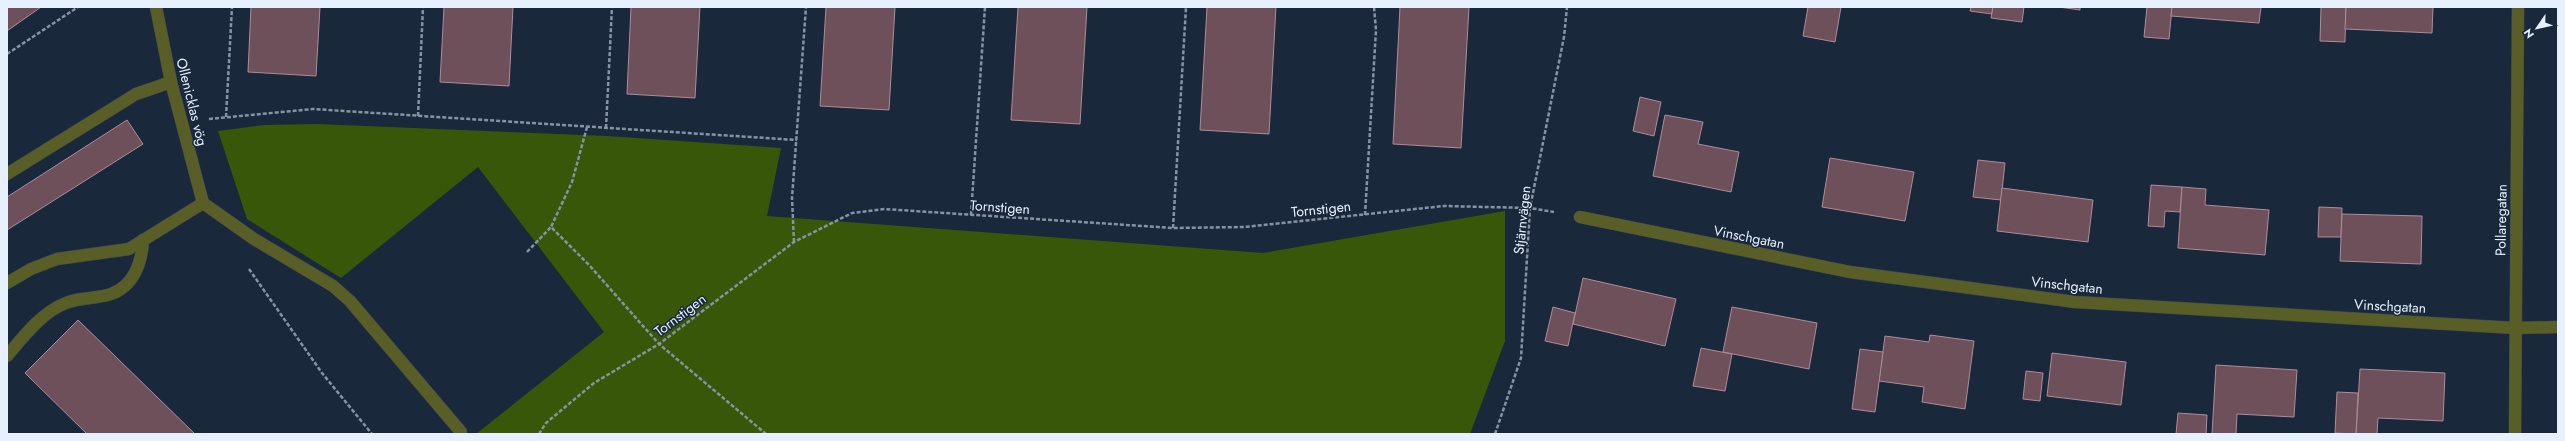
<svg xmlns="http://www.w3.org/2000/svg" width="2565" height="441" font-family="Jost,sans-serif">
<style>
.green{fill:#395709}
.building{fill:#6e505b;stroke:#ae8c98}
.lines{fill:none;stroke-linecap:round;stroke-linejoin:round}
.minor-casing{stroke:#374457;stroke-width:13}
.path{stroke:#8793a4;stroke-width:2.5;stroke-dasharray:4 2;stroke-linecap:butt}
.minor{stroke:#585e25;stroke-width:12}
.labels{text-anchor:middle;stroke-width:3;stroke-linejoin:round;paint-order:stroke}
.street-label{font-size:14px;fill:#e6f0fe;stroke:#1a283c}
</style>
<rect width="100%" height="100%" fill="#1a283c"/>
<path class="green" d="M 317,124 L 607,136 L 781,148 L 767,216 L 1263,253 L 1505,211 L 1505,341 L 1470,434 L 476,434 L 604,332 L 478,167 L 341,278 L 247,219 L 218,131 L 264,125 Z"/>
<g class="building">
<path d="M 7,7 L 41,7 L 7,31 Z"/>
<path d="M 251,7 L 320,7 L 316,76 L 248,72 Z"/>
<path d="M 444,7 L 513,7 L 509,86 L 440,82 Z"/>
<path d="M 631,7 L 700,7 L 695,98 L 627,94 Z"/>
<path d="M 826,7 L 895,7 L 889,110 L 820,106 Z"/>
<path d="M 1018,7 L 1087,7 L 1080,124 L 1011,120 Z"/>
<path d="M 1207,7 L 1276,7 L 1269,134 L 1200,130 Z"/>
<path d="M 1400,7 L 1469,7 L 1461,148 L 1393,144 Z"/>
<path d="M 1808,7 L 1841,7 L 1835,42 L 1803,36 Z"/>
<path d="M 1971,7 L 1993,7 L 1992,14 L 1970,11 Z"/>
<path d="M 1993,7 L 2024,7 L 2022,22 L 1991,18 Z"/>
<path d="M 2059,7 L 2080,7 L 2080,10 Z"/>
<path d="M 2147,7 L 2172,7 L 2169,39 L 2144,37 Z"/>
<path d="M 2172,7 L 2261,7 L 2259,23 L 2171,16 Z"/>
<path d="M 2321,7 L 2346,7 L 2345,42 L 2320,41 Z"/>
<path d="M 2346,7 L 2433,7 L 2432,33 L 2345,29 Z"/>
<path d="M 1640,97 L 1661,102 L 1654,136 L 1633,131 Z"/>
<path d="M 1665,115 L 1703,122 L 1698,144 L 1739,152 L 1731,192 L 1653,176 Z"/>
<path d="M 127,120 L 143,144 L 7,230 L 7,197 Z"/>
<path d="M 1830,158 L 1914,172 L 1905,221 L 1822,207 Z"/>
<path d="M 1978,160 L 2005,163 L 2001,200 L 1973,197 Z"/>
<path d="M 2151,185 L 2182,187 L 2180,212 L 2165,211 L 2164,227 L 2148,226 Z"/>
<path d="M 2182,187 L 2206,189 L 2205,205 L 2269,210 L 2265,255 L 2178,248 Z"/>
<path d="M 2002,188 L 2093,200 L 2088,242 L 1997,231 Z"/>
<path d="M 2319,207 L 2342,208 L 2341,237 L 2318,237 Z"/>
<path d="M 2342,214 L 2422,216 L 2421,264 L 2340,261 Z"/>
<path d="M 1583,278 L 1676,299 L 1665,346 L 1573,324 Z"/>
<path d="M 1553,307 L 1575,313 L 1568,346 L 1545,341 Z"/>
<path d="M 1732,307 L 1817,323 L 1809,369 L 1723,352 Z"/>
<path d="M 78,320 L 195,434 L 87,434 L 25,373 Z"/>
<path d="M 1930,335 L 1974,341 L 1965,409 L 1922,402 L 1924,387 L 1879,381 L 1885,336 L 1929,342 Z"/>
<path d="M 1701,348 L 1732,354 L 1725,391 L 1693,386 Z"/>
<path d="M 1860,349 L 1883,352 L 1875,412 L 1852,409 Z"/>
<path d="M 2052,353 L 2126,362 L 2121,405 L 2047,396 Z"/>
<path d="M 2216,365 L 2297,370 L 2294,417 L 2237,414 L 2236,434 L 2212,434 Z"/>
<path d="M 2360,369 L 2445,373 L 2443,421 L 2378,418 L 2377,434 L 2356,434 Z"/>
<path d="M 2026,371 L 2043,373 L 2040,401 L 2023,399 Z"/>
<path d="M 2337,392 L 2358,393 L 2356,434 L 2335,433 Z"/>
<path d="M 2178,413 L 2207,415 L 2206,434 L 2176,434 Z"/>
</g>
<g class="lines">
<g class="minor-casing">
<g id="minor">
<path d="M 156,7 L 171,82 L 203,203"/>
<path d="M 7,174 L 136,94 L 171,82"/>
<path d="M 203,203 L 254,239 L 333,286 L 350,301 L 461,432"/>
<path d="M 1580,217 L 1850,272 L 2075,302 L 2515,328 L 2558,327"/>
<path d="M 7,283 L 31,269 L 57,259 L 129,249 L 203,203"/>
<path d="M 7,356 C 23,337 42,312 66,303 C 80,297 97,299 111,294 C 134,286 142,262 143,240"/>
<path d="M 2515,434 L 2518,7"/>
</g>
</g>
<g class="path">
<path d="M 7,54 L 78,7"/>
<path d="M 418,116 L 423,7"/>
<path d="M 226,117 L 232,7"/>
<path d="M 209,119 L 313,109 L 797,140"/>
<path d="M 587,127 L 572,182 L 551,227 L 590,266 L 659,344 L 766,434"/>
<path d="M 606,128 L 612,7"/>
<path d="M 971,215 L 985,7"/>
<path d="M 1365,215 L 1376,30 L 1374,7"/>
<path d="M 1173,228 L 1186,7"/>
<path d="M 794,242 L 792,198 L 806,7"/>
<path d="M 527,252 L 551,227"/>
<path d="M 249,269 L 322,373 L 372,434"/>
<path d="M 539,434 L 546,423 L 594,383 L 659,344 L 794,242 L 852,213 L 884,209 L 1173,228 L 1244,227 L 1444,206 L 1530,208 L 1554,212"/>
<path d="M 1495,434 L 1521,358 L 1530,208 L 1564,37 L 1567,7"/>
</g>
<use href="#minor" class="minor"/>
</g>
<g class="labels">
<g class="street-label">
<text transform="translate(192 102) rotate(76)" y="5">Ollenicklas vög</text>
<text transform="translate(1000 207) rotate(4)" y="5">Tornstigen</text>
<text transform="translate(1321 209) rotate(-6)" y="5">Tornstigen</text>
<text transform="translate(1522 220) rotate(-84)" y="5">Stjärnvägen</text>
<text transform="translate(2501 220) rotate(-89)" y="5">Pollaregatan</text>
<text transform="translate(1749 237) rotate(11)" y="5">Vinschgatan</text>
<text transform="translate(2067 285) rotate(6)" y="5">Vinschgatan</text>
<text transform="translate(2390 306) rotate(3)" y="5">Vinschgatan</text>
<text transform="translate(680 315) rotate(-37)" y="5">Tornstigen</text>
</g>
</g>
<rect width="2565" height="441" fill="none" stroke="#e6f0fe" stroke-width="16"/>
<g transform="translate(2537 28) rotate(236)" stroke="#1a283c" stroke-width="3" paint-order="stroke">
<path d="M0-3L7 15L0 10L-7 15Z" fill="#e6f0fe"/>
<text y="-6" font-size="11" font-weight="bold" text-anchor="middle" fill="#e6f0fe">N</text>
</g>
</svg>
